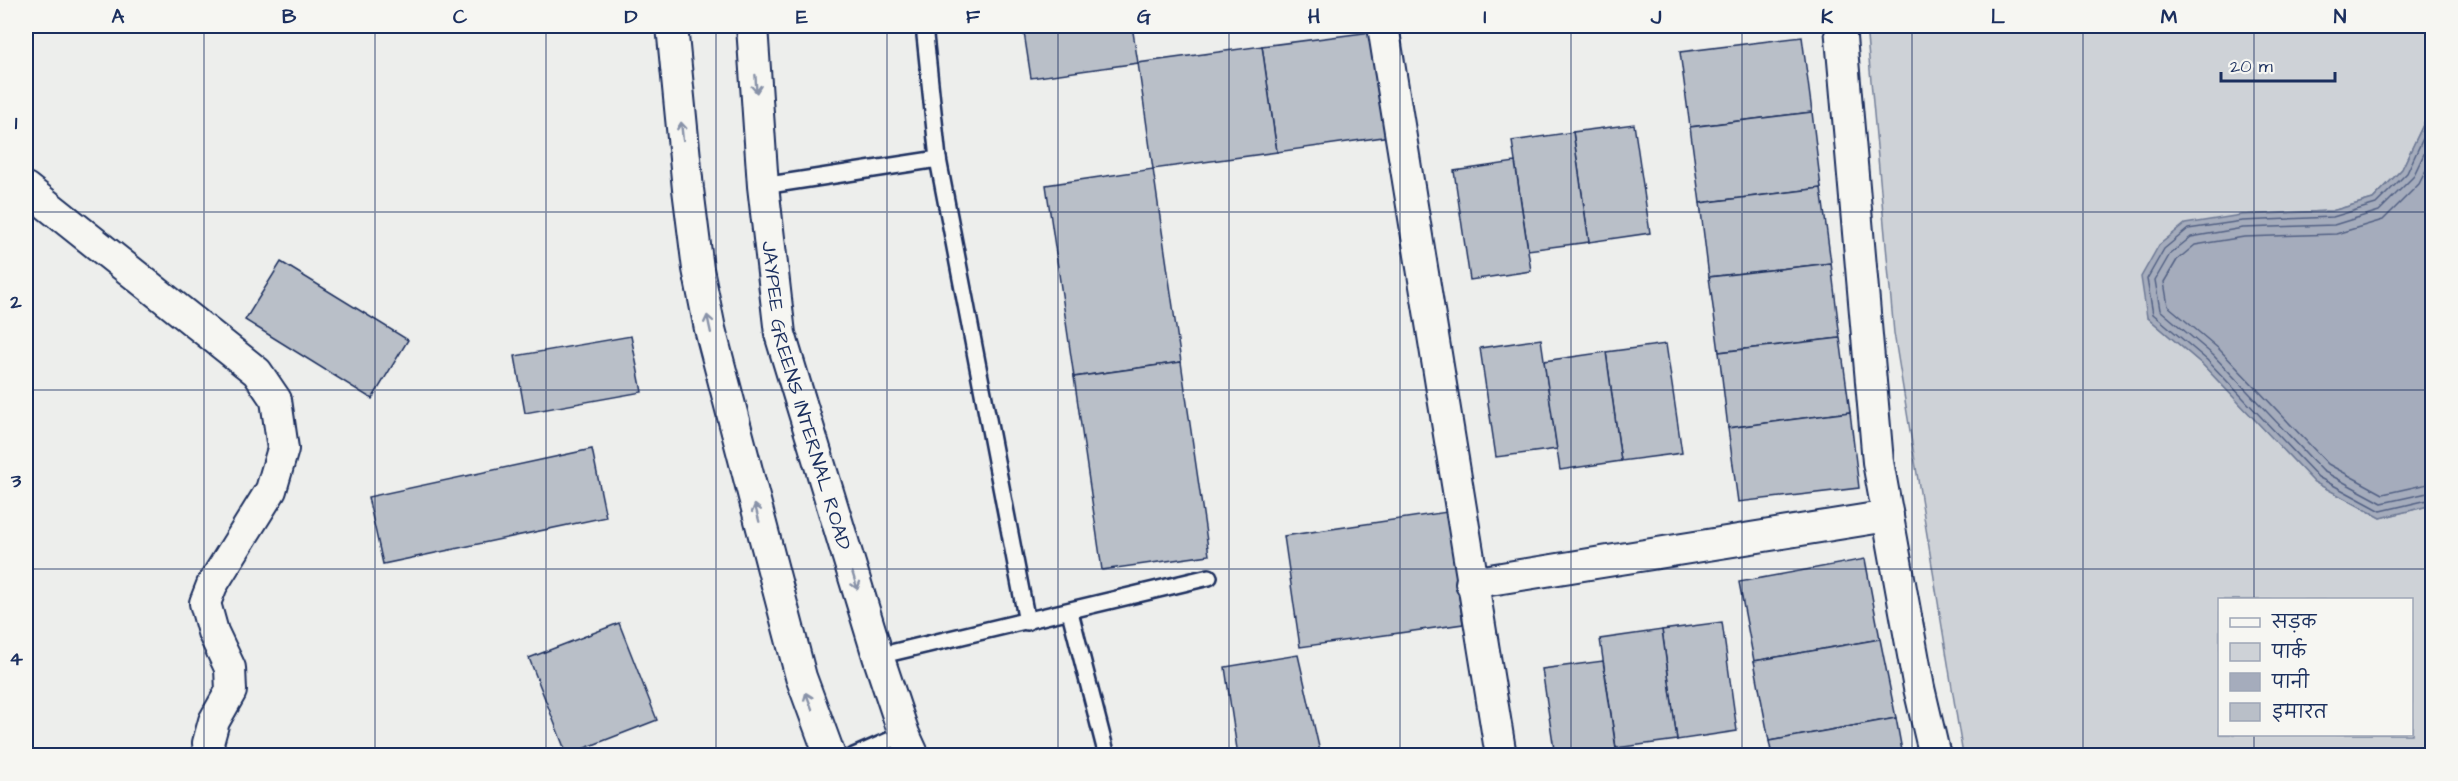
<svg xmlns="http://www.w3.org/2000/svg" width="2458" height="781" font-family="'Architects Daughter','Playpen Sans Deva',sans-serif">
<style>
.green{fill:#ced2d7;stroke:#74809a;stroke-width:1.5;fill-rule:evenodd}
.water{fill:#a5acbc;stroke:#6e7a96;stroke-width:1.5}
.lines{fill:none;stroke-linecap:round;stroke-linejoin:round}
.shore{stroke:#526184;stroke-width:1.5}
.building{fill:#b9bfc8;stroke:#1b2f5e;stroke-width:1.5}
.service-casing{stroke:#1b2f5e;stroke-width:20}
.minor-casing{stroke:#1b2f5e;stroke-width:34}
.service{stroke:#f6f6f2;stroke-width:15}
.minor{stroke:#f6f6f2;stroke-width:30}
.oneway{stroke:#8892a8}
.grid{fill:none;stroke:#1b2f5e;stroke-width:1.5;stroke-opacity:0.55}
.labels{text-anchor:middle;stroke-width:4.5;stroke-linejoin:round;paint-order:stroke}
.street-label{font-size:20px;fill:#1b2f5e;stroke:#f6f6f2}
.neatline{fill:none;stroke:#1b2f5e;stroke-width:2}
.grid-label{font-size:20px;text-anchor:middle;font-weight:bold;fill:#1b2f5e}
</style>
<rect width="100%" height="100%" fill="#edeeec"/>
<filter id="ink" filterUnits="userSpaceOnUse"><feTurbulence type="fractalNoise" baseFrequency=".0167" numOctaves="2"/><feDisplacementMap in="SourceGraphic" scale="12" xChannelSelector="R" yChannelSelector="G"/><feConvolveMatrix kernelMatrix="1 2 1 2 8 2 1 2 1" color-interpolation-filters="sRGB"/></filter>
<g filter="url(#ink)">
<path class="green" d="M 1866,26 L 2432,26 L 2432,106 L 2402,169 L 2373,199 L 2332,211 L 2241,215 L 2147,317 L 2203,365 L 2314,482 L 2381,518 L 2432,505 L 2432,755 L 1963,755 L 1894,333 ZM 2220,600 L 2412,600 L 2412,734 L 2220,734 Z"/>
<path class="water" d="M 2432,106 L 2432,505 L 2381,518 L 2314,482 L 2203,365 L 2147,317 L 2141,277 L 2159,245 L 2185,224 L 2241,215 L 2332,211 L 2373,199 L 2402,169 Z"/>
<g class="lines">
<g class="shore">
<path d="M 2432,119 L 2407,173 L 2376,204 L 2333,217 L 2242,221 L 2188,229 L 2164,249 L 2147,279 L 2153,314 L 2207,360 L 2318,477 L 2381,511 L 2432,499"/>
<path d="M 2432,137 L 2413,177 L 2379,211 L 2334,225 L 2243,228 L 2191,237 L 2170,254 L 2155,280 L 2160,310 L 2213,355 L 2323,471 L 2382,503 L 2432,492"/>
<path d="M 2432,158 L 2419,184 L 2383,220 L 2336,234 L 2244,237 L 2195,245 L 2177,260 L 2164,282 L 2168,306 L 2219,349 L 2328,464 L 2383,494 L 2432,483"/>
</g>
</g>
<g class="building">
<path d="M 1023,26 L 1132,26 L 1138,63 L 1031,78 Z"/>
<path d="M 1379,31 L 1397,135 L 1277,152 L 1262,46 Z"/>
<path d="M 1802,37 L 1812,112 L 1690,127 L 1680,52 Z"/>
<path d="M 1262,46 L 1277,152 L 1153,169 L 1138,63 Z"/>
<path d="M 1812,112 L 1821,188 L 1700,203 L 1690,127 Z"/>
<path d="M 1634,124 L 1650,233 L 1589,242 L 1573,132 Z"/>
<path d="M 1573,132 L 1589,242 L 1528,250 L 1512,141 Z"/>
<path d="M 1515,162 L 1531,271 L 1470,280 L 1454,171 Z"/>
<path d="M 1153,169 L 1181,362 L 1074,377 L 1046,185 Z"/>
<path d="M 1821,188 L 1831,263 L 1709,277 L 1700,203 Z"/>
<path d="M 281,262 L 408,340 L 372,399 L 245,320 Z"/>
<path d="M 1831,263 L 1840,338 L 1719,352 L 1709,277 Z"/>
<path d="M 631,336 L 642,392 L 525,413 L 515,356 Z"/>
<path d="M 1840,338 L 1850,412 L 1728,428 L 1719,352 Z"/>
<path d="M 1541,339 L 1557,449 L 1496,457 L 1480,348 Z"/>
<path d="M 1666,344 L 1682,453 L 1621,461 L 1606,352 Z"/>
<path d="M 1606,352 L 1621,461 L 1560,470 L 1544,361 Z"/>
<path d="M 1181,362 L 1209,555 L 1102,570 L 1074,377 Z"/>
<path d="M 1850,412 L 1859,488 L 1738,502 L 1728,428 Z"/>
<path d="M 592,449 L 606,517 L 383,564 L 368,497 Z"/>
<path d="M 1447,512 L 1463,624 L 1300,647 L 1284,536 Z"/>
<path d="M 1865,559 L 1880,639 L 1754,661 L 1739,582 Z"/>
<path d="M 1722,622 L 1737,731 L 1677,740 L 1662,630 Z"/>
<path d="M 619,623 L 657,720 L 567,755 L 529,658 Z"/>
<path d="M 1662,630 L 1677,740 L 1616,748 L 1600,639 Z"/>
<path d="M 1880,639 L 1896,718 L 1769,741 L 1754,661 Z"/>
<path d="M 1298,655 L 1321,756 L 1238,756 L 1225,667 Z"/>
<path d="M 1603,661 L 1617,756 L 1555,756 L 1542,669 Z"/>
<path d="M 1896,718 L 1903,756 L 1772,756 L 1769,741 Z"/>
</g>
<g class="lines">
<g class="service-casing">
<g id="service">
<path d="M 924,26 L 938,159"/>
<path d="M 763,186 L 938,159 L 1027,622"/>
<path d="M 1070,612 L 1107,756"/>
<path d="M 878,656 L 1209,577"/>
<path d="M 854,756 L 904,734"/>
</g>
</g>
<g class="minor-casing">
<g id="minor">
<path d="M 672,26 L 688,189 L 698,269 L 710,329 L 801,677 L 830,756"/>
<path id="s1" d="M 752,26 L 763,186 L 780,334 L 878,656 L 904,734 L 914,756"/>
<path d="M 1383,26 L 1501,756"/>
<path d="M 1840,26 L 1878,462 L 1919,688 L 1935,756"/>
<path d="M 26,188 L 257,372 L 276,400 L 283,449 L 271,490 L 212,585 L 205,603 L 213,632 L 230,668 L 231,691 L 214,721 L 208,743 L 211,756"/>
<path d="M 1471,583 L 1888,516"/>
</g>
</g>
<use href="#service" class="service"/>
<use href="#minor" class="minor"/>
</g>
<defs><path id="oneway-shaft" d="M-6 0H5M1.5-3L5.5 0L1.5 3" fill="none" stroke-width="1.6" stroke-linecap="round" stroke-linejoin="round" transform="scale(1.5)"/></defs>
<g class="oneway">
<use href="#oneway-shaft" transform="translate(756 84) rotate(86)"/>
<use href="#oneway-shaft" transform="translate(682 131) rotate(-96)"/>
<use href="#oneway-shaft" transform="translate(709 324) rotate(-102)"/>
<use href="#oneway-shaft" transform="translate(757 513) rotate(-105)"/>
<use href="#oneway-shaft" transform="translate(855 581) rotate(73)"/>
<use href="#oneway-shaft" transform="translate(809 701) rotate(-111)"/>
</g>
</g>
<path class="grid" d="M 204,26 L 204,756M 375,26 L 375,756M 546,26 L 546,756M 716,26 L 716,756M 887,26 L 887,756M 1058,26 L 1058,756M 1229,26 L 1229,756M 1400,26 L 1400,756M 1571,26 L 1571,756M 1742,26 L 1742,756M 1912,26 L 1912,756M 2083,26 L 2083,756M 2254,26 L 2254,600M 26,212 L 2432,212M 26,390 L 2432,390M 26,569 L 2432,569M 2254,734 L 2254,756"/>
<g class="labels">
<g class="street-label">
<text dy="7" stroke="none"><textPath href="#s1" startOffset="375">JAYPEE GREENS INTERNAL ROAD</textPath></text>
</g>
</g>
<rect width="2458" height="781" fill="none" stroke="#f6f6f2" stroke-width="66"/>
<rect x="2218" y="598" width="195" height="138" fill="#f6f6f2" stroke="#9ea6b7" stroke-width="1.5"/>
<rect x="2230" y="618" width="30" height="9" fill="#f6f6f2" stroke="#9ea6b7" stroke-width="1.5"/>
<text x="2272" y="628" font-size="18" fill="#1b2f5e">सड़क</text>
<rect x="2230" y="643" width="30" height="18" fill="#ced2d7" stroke="#9ea6b7" stroke-width="1.5"/>
<text x="2272" y="658" font-size="18" fill="#1b2f5e">पार्क</text>
<rect x="2230" y="673" width="30" height="18" fill="#a5acbc" stroke="#9ea6b7" stroke-width="1.5"/>
<text x="2272" y="688" font-size="18" fill="#1b2f5e">पानी</text>
<rect x="2230" y="703" width="30" height="18" fill="#b9bfc8" stroke="#9ea6b7" stroke-width="1.5"/>
<text x="2272" y="718" font-size="18" fill="#1b2f5e">इमारत</text>
<path d="M2221 72v9h114v-9" fill="none" stroke="#1b2f5e" stroke-width="3"/>
<text x="2230" y="72" font-size="18" fill="#1b2f5e" stroke="#f6f6f2" stroke-width="4.5" paint-order="stroke">20 m</text>
<rect x="33" y="33" width="2392" height="715" class="neatline"/>
<g class="grid-label">
<text x="118" y="23">A</text>
<text x="289" y="23">B</text>
<text x="460" y="23">C</text>
<text x="631" y="23">D</text>
<text x="802" y="23">E</text>
<text x="973" y="23">F</text>
<text x="1144" y="23">G</text>
<text x="1314" y="23">H</text>
<text x="1485" y="23">I</text>
<text x="1656" y="23">J</text>
<text x="1827" y="23">K</text>
<text x="1998" y="23">L</text>
<text x="2169" y="23">M</text>
<text x="2340" y="23">N</text>
<text x="16" y="129">1</text>
<text x="16" y="308">2</text>
<text x="16" y="487">3</text>
<text x="16" y="665">4</text>
</g>
</svg>
